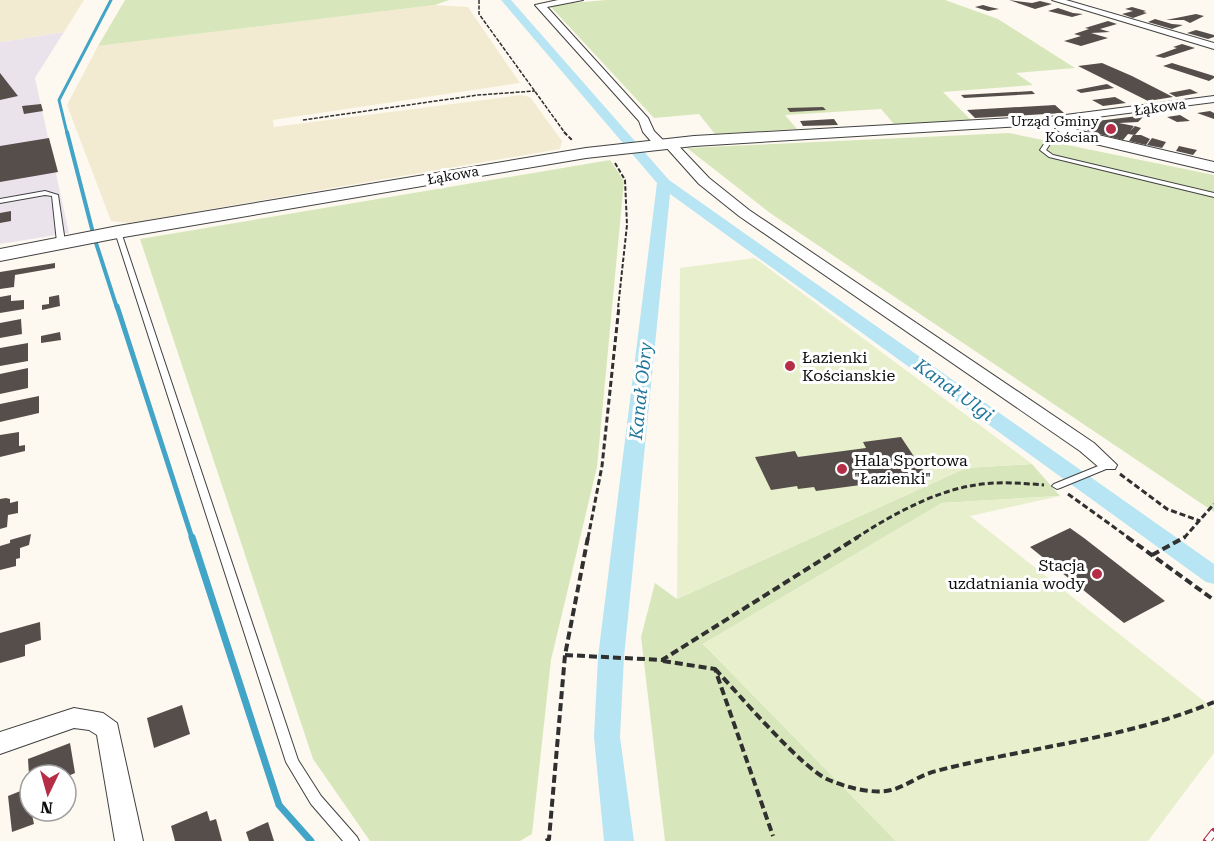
<svg xmlns="http://www.w3.org/2000/svg" width="1214" height="841" font-family="'Roboto Serif',serif">
<style>
.industrial{fill:#eae3ec}
.farmland{fill:#f3ebd1}
.green{fill:#d8e7bb}
.pitch{fill:#e8efcc}
.lines{fill:none;stroke-linecap:round;stroke-linejoin:round}
.stream-far3{stroke:#42a4c6;stroke-width:3}
.stream-far2{stroke:#42a4c6;stroke-width:4}
.stream-far1{stroke:#42a4c6;stroke-width:5}
.stream{stroke:#42a4c6;stroke-width:7}
.canal{fill:#b7e5f3;fill-rule:evenodd}
.building{fill:#564e4b}
.service-casing{stroke:#414141;stroke-width:2}
.minor-casing{stroke:#414141;stroke-width:2}
.tertiary-casing{stroke:#414141;stroke-width:2}
.path-far3{stroke:#303030;stroke-width:1.5;stroke-dasharray:4 1.5;stroke-linecap:butt}
.path-far2{stroke:#303030;stroke-width:2;stroke-dasharray:4.5 2;stroke-linecap:butt}
.path-far1{stroke:#303030;stroke-width:3;stroke-dasharray:6 3;stroke-linecap:butt}
.path{stroke:#303030;stroke-width:4;stroke-dasharray:8 4;stroke-linecap:butt}
.service{fill:#fff;fill-rule:evenodd}
.minor{fill:#fff;fill-rule:evenodd}
.tertiary{fill:#fff;fill-rule:evenodd}
.rail-casing{stroke:#b62d47;stroke-width:8}
.rail{stroke:#fff;stroke-width:6;stroke-dasharray:18;stroke-linecap:butt}
.poi-dot{fill:#b62d47;stroke:#fff;stroke-width:2}
.labels{text-anchor:middle;stroke-width:6;stroke-linejoin:round;paint-order:stroke}
.far-street-label{font-size:14px;fill:#0e0e0e;stroke:#fff}
.far-poi-label{font-size:14px;fill:#0e0e0e;stroke:#fff;text-anchor:end}
.poi-label{font-size:16px;fill:#0e0e0e;stroke:#fff;text-anchor:start}
.water-label{font-size:18px;font-style:italic;fill:#1e7599;stroke:#fff}
</style>
<rect width="100%" height="100%" fill="#fef9f0"/>
<path class="industrial" d="M 64,32 L 35,78 L 69,233 L 0,244 L 0,42 Z"/>
<g class="farmland">
<path d="M 0,0 L 84,0 L 64,32 L 0,42 Z"/>
<path d="M 435,5 L 468,7 L 520,83 L 273,120 L 274,127 L 521,95 L 530,97 L 562,141 L 560,149 L 129,223 L 111,221 L 67,105 L 98,46 Z"/>
</g>
<g class="green">
<path d="M 125,0 L 449,0 L 435,5 L 98,46 Z"/>
<path d="M 606,0 L 945,0 L 998,19 L 1075,68 L 1016,73 L 1033,85 L 943,92 L 972,121 L 894,124 L 881,109 L 785,115 L 797,129 L 715,134 L 699,114 L 654,118 L 549,5 Z"/>
<path d="M 1009,133 L 1214,175 L 1214,512 L 770,213 L 687,148 Z"/>
<path d="M 610,160 L 624,181 L 597,467 L 551,660 L 532,834 L 520,841 L 370,841 L 313,759 L 140,239 Z"/>
<path d="M 1032,464 L 1060,496 L 942,503 L 703,644 L 896,841 L 665,841 L 641,637 L 655,583 L 677,599 L 966,468 Z"/>
</g>
<g class="pitch">
<path d="M 755,258 L 1032,464 L 966,468 L 677,599 L 680,268 Z"/>
<path d="M 1060,496 L 970,516 L 1214,709 L 1214,753 L 1148,841 L 896,841 L 703,644 L 942,503 Z"/>
</g>
<g class="lines">
<path class="stream-far3" d="M 67,133 L 59,100 L 111,0"/>
<g class="stream-far2">
<path d="M 67,132 L 92,229"/>
<path d="M 96,243 L 117,308"/>
</g>
<path class="stream-far1" d="M 117,306 L 192,538"/>
<path class="stream" d="M 192,537 L 279,805 L 311,841"/>
<path class="canal" d="M 501,0 L 511,0 L 669,180 L 1214,564 L 1214,584 L 1206,582 L 670,194 L 624,657 L 620,737 L 634,841 L 604,841 L 594,737 L 598,657 L 657,183 Z"/>
</g>
<g class="building">
<path d="M 1009,0 L 1032,3 L 1040,1 L 1052,4 L 1035,9 Z"/>
<path d="M 983,5 L 990,7 L 999,9 L 988,11 L 975,7 Z"/>
<path d="M 1132,7 L 1146,11 L 1143,12 L 1147,13 L 1133,18 L 1122,14 L 1133,11 L 1125,9 Z"/>
<path d="M 1058,8 L 1073,13 L 1083,14 L 1072,17 L 1048,11 Z"/>
<path d="M 1196,14 L 1204,16 L 1190,23 L 1184,20 L 1166,20 Z"/>
<path d="M 1155,19 L 1172,24 L 1183,25 L 1172,29 L 1148,22 Z"/>
<path d="M 1108,21 L 1117,24 L 1100,29 L 1110,32 L 1091,33 L 1108,38 L 1081,46 L 1064,41 L 1081,36 L 1074,34 L 1089,29 L 1085,28 Z"/>
<path d="M 1196,30 L 1214,35 L 1214,37 L 1208,39 L 1187,33 Z"/>
<path d="M 1182,44 L 1195,48 L 1164,58 L 1155,56 L 1177,48 L 1173,47 Z"/>
<path d="M 1102,63 L 1132,76 L 1173,97 L 1148,101 L 1078,66 Z"/>
<path d="M 1172,63 L 1214,76 L 1214,78 L 1209,81 L 1163,66 Z"/>
<path d="M 0,73 L 18,96 L 0,100 Z"/>
<path d="M 1107,84 L 1114,88 L 1081,93 L 1076,90 Z"/>
<path d="M 1190,89 L 1198,93 L 1176,97 L 1169,93 Z"/>
<path d="M 1032,91 L 1035,94 L 964,98 L 961,95 Z"/>
<path d="M 1115,97 L 1126,103 L 1103,106 L 1092,100 Z"/>
<path d="M 41,104 L 43,111 L 24,114 L 22,106 Z"/>
<path d="M 1055,105 L 1064,113 L 975,118 L 967,110 Z"/>
<path d="M 823,107 L 826,110 L 790,112 L 787,108 Z"/>
<path d="M 1210,111 L 1214,113 L 1214,119 L 1197,113 Z"/>
<path d="M 1180,115 L 1190,121 L 1177,122 L 1167,117 Z"/>
<path d="M 1138,116 L 1143,117 L 1138,122 L 1119,123 L 1134,126 L 1130,131 L 1135,126 L 1141,128 L 1135,135 L 1128,134 L 1123,140 L 1087,131 L 1097,121 Z"/>
<path d="M 834,119 L 838,125 L 803,126 L 800,121 Z"/>
<path d="M 1133,135 L 1141,135 L 1150,139 L 1146,145 L 1129,141 Z"/>
<path d="M 49,138 L 58,172 L 0,182 L 0,146 Z"/>
<path d="M 1152,138 L 1166,142 L 1162,148 L 1147,145 Z"/>
<path d="M 1179,146 L 1197,150 L 1193,155 L 1176,151 Z"/>
<path d="M 11,211 L 11,221 L 0,223 L 0,213 Z"/>
<path d="M 55,263 L 55,268 L 15,275 L 14,287 L 0,289 L 0,272 Z"/>
<path d="M 11,295 L 11,301 L 24,300 L 24,309 L 0,313 L 0,297 Z"/>
<path d="M 59,295 L 60,306 L 42,310 L 42,305 L 49,304 L 49,297 Z"/>
<path d="M 21,319 L 22,334 L 0,338 L 0,323 Z"/>
<path d="M 60,332 L 61,340 L 41,343 L 41,336 Z"/>
<path d="M 28,343 L 28,361 L 0,366 L 0,348 Z"/>
<path d="M 28,368 L 28,388 L 0,394 L 0,374 Z"/>
<path d="M 39,396 L 39,413 L 0,422 L 0,404 Z"/>
<path d="M 19,432 L 19,446 L 25,445 L 25,451 L 0,457 L 0,435 Z"/>
<path d="M 901,437 L 927,476 L 816,491 L 814,487 L 798,489 L 797,486 L 771,490 L 755,457 L 795,451 L 798,457 L 866,448 L 863,442 Z"/>
<path d="M 6,498 L 10,499 L 10,503 L 18,501 L 18,513 L 8,515 L 7,527 L 0,529 L 0,499 Z"/>
<path d="M 1070,528 L 1084,538 L 1165,601 L 1124,623 L 1030,547 Z"/>
<path d="M 31,534 L 29,545 L 20,548 L 20,558 L 16,559 L 16,566 L 0,570 L 0,546 L 10,543 L 10,540 Z"/>
<path d="M 40,622 L 41,640 L 25,645 L 25,656 L 0,663 L 0,633 Z"/>
<path d="M 182,705 L 190,734 L 154,748 L 147,718 Z"/>
<path d="M 70,743 L 75,773 L 66,777 L 29,775 L 28,759 Z"/>
<path d="M 23,790 L 25,807 L 30,805 L 34,824 L 12,832 L 8,796 Z"/>
<path d="M 207,811 L 210,821 L 216,819 L 222,841 L 175,841 L 171,826 Z"/>
<path d="M 268,822 L 274,841 L 249,841 L 246,832 Z"/>
</g>
<g class="lines">
<g class="service-casing">
<g id="service">
<path d="M 1049,132 L 1051,133 L 1054,138 L 1046,150 L 1053,155 L 1214,193 L 1214,197 L 1049,157 L 1040,150 L 1048,138 L 1046,134 Z"/>
<path d="M 45,191 L 58,195 L 65,242 L 64,244 L 61,244 L 57,242 L 52,196 L 45,195 L 0,203 L 0,199 Z"/>
<path d="M 118,230 L 121,232 L 298,760 L 321,796 L 357,837 L 359,841 L 343,841 L 311,804 L 286,762 L 115,232 Z"/>
<path d="M 1108,462 L 1111,463 L 1113,465 L 1111,467 L 1060,488 L 1057,489 L 1052,486 L 1054,484 Z"/>
</g>
</g>
<g class="minor-casing">
<g id="minor">
<path d="M 558,0 L 583,0 L 547,7 L 648,118 L 654,131 L 664,141 L 673,140 L 709,178 L 749,210 L 1094,443 L 1117,465 L 1115,469 L 1101,469 L 1080,451 L 739,216 L 699,184 L 665,146 L 656,147 L 643,132 L 639,121 L 535,5 Z"/>
<path d="M 1052,0 L 1066,0 L 1214,43 L 1214,49 Z"/>
<path d="M 1214,96 L 1214,102 L 1042,124 L 1036,121 L 1042,118 Z"/>
<path d="M 74,708 L 103,713 L 117,723 L 143,841 L 115,841 L 97,735 L 89,730 L 74,728 L 0,754 L 0,732 Z"/>
</g>
</g>
<g class="tertiary-casing">
<g id="tertiary">
<path d="M 1033,117 L 1038,119 L 1041,122 L 1038,125 L 694,146 L 586,158 L 118,238 L 0,261 L 0,249 L 118,226 L 586,148 L 694,136 Z"/>
<path d="M 1063,124 L 1081,131 L 1214,162 L 1214,172 L 1070,138 L 1055,129 Z"/>
</g>
</g>
<g class="path-far3">
<path d="M 479,0 L 479,14 L 565,133"/>
<path d="M 303,120 L 478,95 L 535,91"/>
</g>
<g class="path-far2">
<path d="M 564,132 L 573,141"/>
<path d="M 615,163 L 625,180 L 627,225 L 618,308"/>
</g>
<g class="path-far1">
<path d="M 1120,474 L 1167,509 L 1200,521"/>
<path d="M 1068,494 L 1129,538"/>
<path d="M 588,538 L 602,466 L 619,306"/>
<path d="M 856,538 C 888,517 931,493 970,486 C 993,481 1020,483 1044,485"/>
<path d="M 1184,538 L 1214,504"/>
</g>
<g class="path">
<path d="M 1127,537 L 1214,600"/>
<path d="M 1152,555 L 1185,537"/>
<path d="M 565,655 L 662,660 L 858,537"/>
<path d="M 663,661 L 715,669 L 773,836"/>
<path d="M 715,669 C 738,693 803,770 829,780 C 846,787 867,793 886,791 C 903,789 919,775 936,771 C 1028,747 1126,739 1214,702"/>
<path d="M 546,841 L 549,839 L 565,655 L 588,537"/>
</g>
<use href="#service" class="service"/>
<use href="#minor" class="minor"/>
<use href="#tertiary" class="tertiary"/>
<g class="rail-casing">
<path id="rail" d="M 1207,841 L 1214,832"/>
</g>
<use href="#rail" class="rail"/>
</g>
<g class="poi-dot">
<circle cx="1111" cy="129" r="6"/>
<circle cx="790" cy="366" r="6"/>
<circle cx="842" cy="469" r="6"/>
<circle cx="1097" cy="574" r="6"/>
</g>
<g class="labels">
<g class="far-street-label">
<text transform="translate(1160 107) rotate(-8)" y="5">Łąkowa</text>
<text transform="translate(453 175) rotate(-10)" y="5">Łąkowa</text>
</g>
<g class="far-poi-label">
<text x="1099" y="126">Urząd Gminy<tspan x="1099" dy="16">Kościan</tspan></text>
</g>
<g class="poi-label">
<text x="802" y="363">Łazienki<tspan x="802" dy="18">Kościanskie</tspan></text>
<text x="854" y="466">Hala Sportowa<tspan x="854" dy="18">"Łazienki"</tspan></text>
<text x="1085" y="571" text-anchor="end">Stacja<tspan x="1085" dy="18">uzdatniania wody</tspan></text>
</g>
<g class="water-label">
<text transform="translate(954 390) rotate(36)" y="6">Kanał Ulgi</text>
<text transform="translate(641 391) rotate(-84)" y="6">Kanał Obry</text>
</g>
</g>
<g transform="translate(48 793) rotate(185)"><circle r="28" fill="#ffffff" stroke="#9f9f9f" stroke-width="1.5"/>
<path d="M0-4.5L10 22L0 15L-10 22Z" fill="#b62d47"/>
<text y="-9" font-size="16" font-weight="bold" text-anchor="middle" fill="#0e0e0e">N</text>
</g>
</svg>
